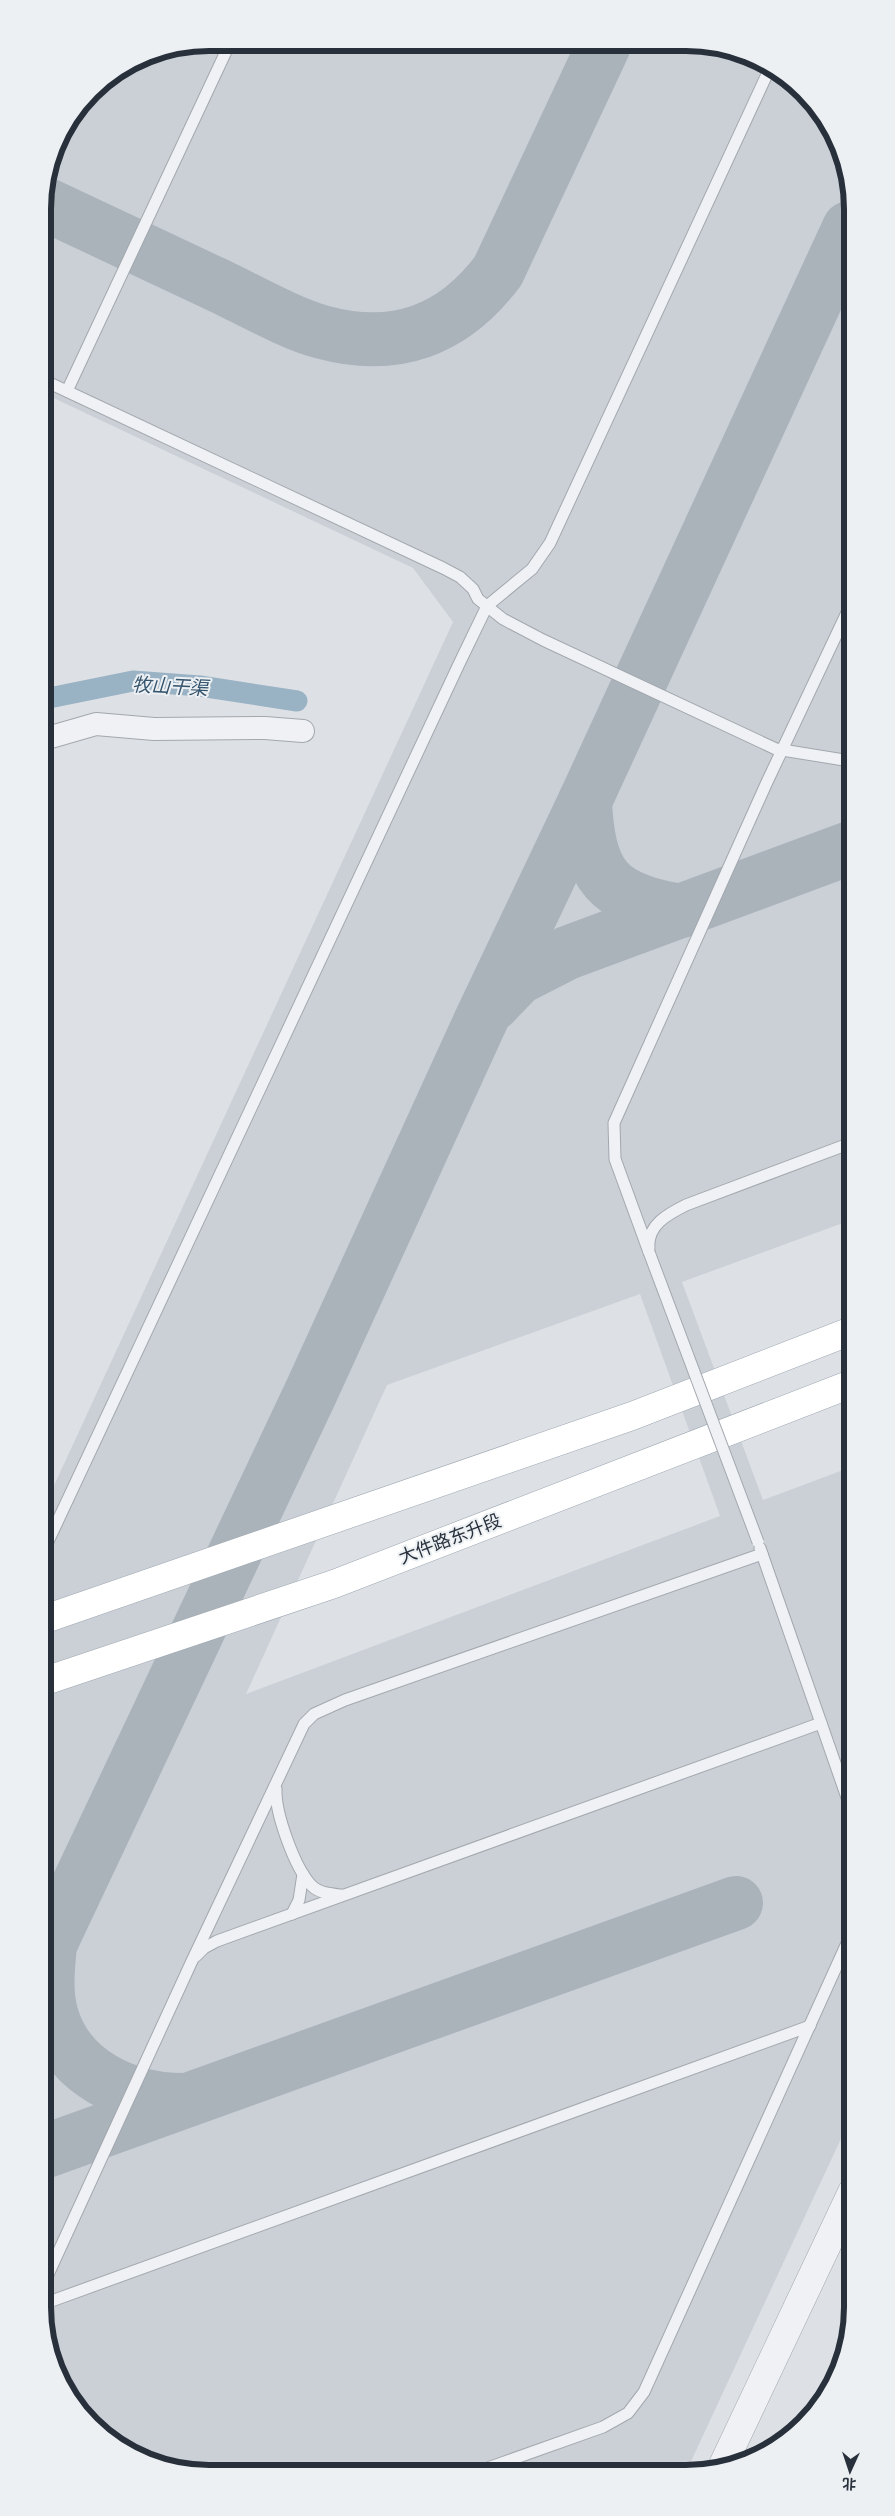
<svg xmlns="http://www.w3.org/2000/svg" width="895" height="2516" font-family="Poppins,'Noto Sans SC',sans-serif">
<style>
.built{fill:#cbd0d7;fill-rule:evenodd}
.lines{fill:none;stroke-linecap:round;stroke-linejoin:round}
.canal{stroke:#99b2c4;stroke-width:21}
.taxiway{stroke:#aab2ba;stroke-width:54}
.service-casing{stroke:#a3a8af;stroke-width:13}
.minor-casing{stroke:#a3a8af;stroke-width:24}
.tertiary-casing{stroke:#a3a8af;stroke-width:29}
.primary-casing{stroke:#9da7b0;stroke-width:29}
.service{stroke:#eff1f4;stroke-width:11}
.minor{stroke:#eff1f4;stroke-width:22}
.tertiary{stroke:#eff1f4;stroke-width:28}
.primary{stroke:#fff;stroke-width:28}
.service-bridge-casing{stroke:#a3a8af;stroke-width:13;stroke-linecap:butt}
.service-bridge{stroke:#eff1f4;stroke-width:11}
.labels{text-anchor:middle;stroke-width:4;stroke-linejoin:round;paint-order:stroke}
.street-label{font-size:18px;fill:#27303b;stroke:#ecf0f3}
.water-label{font-size:19px;font-style:italic;fill:#34536c;stroke:#ecf0f3}
.rim{fill:none;stroke:#27303b;stroke-width:6}
</style>
<rect width="100%" height="100%" fill="#dde1e6"/>
<path class="built" d="M 210,43 L 718,46 L 759,60 L 803,91 L 830,126 L 849,177 L 851,1220 L 682,1282 L 763,1500 L 851,1467 L 852,2115 L 687,2470 L 177,2470 L 136,2456 L 92,2425 L 65,2390 L 46,2339 L 45,1505 L 453,622 L 413,568 L 43,393 L 43,199 L 60,136 L 99,84 L 146,55 ZM 640,1294 L 720,1516 L 246,1694 L 387,1385 Z"/>
<g class="lines">
<path class="canal" d="M 44,699 L 133,681 L 200,686 L 297,701"/>
<g class="taxiway">
<path d="M 43,203 C 99,229 155,256 211,282 C 244,297 288,323 322,332 C 395,352 453,331 498,271 L 604,45"/>
<path d="M 585,801 C 588,876 607,899 681,911"/>
<path d="M 493,1004 L 518,978 L 567,953 L 850,848"/>
<path d="M 50,1944 C 48,1967 45,1990 51,2013 C 67,2073 128,2101 186,2100"/>
<path d="M 45,1955 L 311,1392 L 481,1020 L 585,801 L 849,228"/>
<path d="M 46,2151 L 736,1903"/>
</g>
<g class="service-casing">
<g id="service">
<path d="M 43,380 L 443,568 L 460,577 L 473,589 L 478,599 L 503,619 L 543,640 L 776,749 L 850,761"/>
<path d="M 67,391 L 230,43"/>
<path d="M 649,1248 C 647,1225 668,1214 686,1205 L 851,1143"/>
<path d="M 649,1252 L 615,1159 L 614,1123 L 767,782 L 850,606"/>
<path d="M 45,1548 L 459,664 L 487,606 L 532,569 L 550,543 L 770,68"/>
<path d="M 760,1548 L 851,1809"/>
<path d="M 276,1789 C 275,1813 295,1869 312,1886 C 319,1893 331,1894 341,1895"/>
<path d="M 292,1914 L 299,1900 L 303,1874"/>
<path d="M 196,1956 L 204,1948 L 217,1941 L 821,1723"/>
<path d="M 46,2279 L 191,1963 L 304,1724 L 314,1714 L 345,1700 L 762,1554"/>
<path d="M 46,2303 L 810,2026"/>
<path d="M 482,2470 L 603,2427 L 628,2413 L 644,2392 L 852,1932"/>
</g>
</g>
<g class="minor-casing">
<path id="minor" d="M 44,739 L 96,724 L 154,729 L 265,728 L 303,731"/>
</g>
<g class="tertiary-casing">
<path id="tertiary" d="M 721,2469 L 852,2192"/>
</g>
<g class="primary-casing">
<g id="primary">
<path d="M 45,1619 L 632,1416 L 851,1331"/>
<path d="M 45,1681 L 334,1584 L 851,1384"/>
</g>
</g>
<use href="#service" class="service"/>
<use href="#minor" class="minor"/>
<use href="#tertiary" class="tertiary"/>
<use href="#primary" class="primary"/>
<g class="service-bridge-casing">
<path id="service-bridge" d="M 649,1252 L 758,1542"/>
</g>
<use href="#service-bridge" class="service-bridge"/>
</g>
<g class="labels">
<g class="street-label">
<text transform="translate(450 1539) rotate(-21)" y="6">大件路东升段</text>
</g>
<g class="water-label">
<text transform="translate(170 686) rotate(3)" y="7">牧山干渠</text>
</g>
</g>
<path d="M0 0H895V2516H0ZM209 51H686A158 158 0 0 1 844 209V2307A158 158 0 0 1 686 2465H209A158 158 0 0 1 51 2307V209A158 158 0 0 1 209 51Z" fill="#ecf0f3" fill-rule="evenodd"/>
<path class="rim" d="M209 51H686A158 158 0 0 1 844 209V2307A158 158 0 0 1 686 2465H209A158 158 0 0 1 51 2307V209A158 158 0 0 1 209 51Z"/>
<g transform="translate(850 2471) rotate(183)" stroke="#ecf0f3" stroke-width="4" paint-order="stroke">
<path d="M0-4L9 19L0 12L-9 19Z" fill="#27303b"/>
<text y="-8" font-size="14" font-weight="bold" text-anchor="middle" fill="#27303b">北</text>
</g>
</svg>
